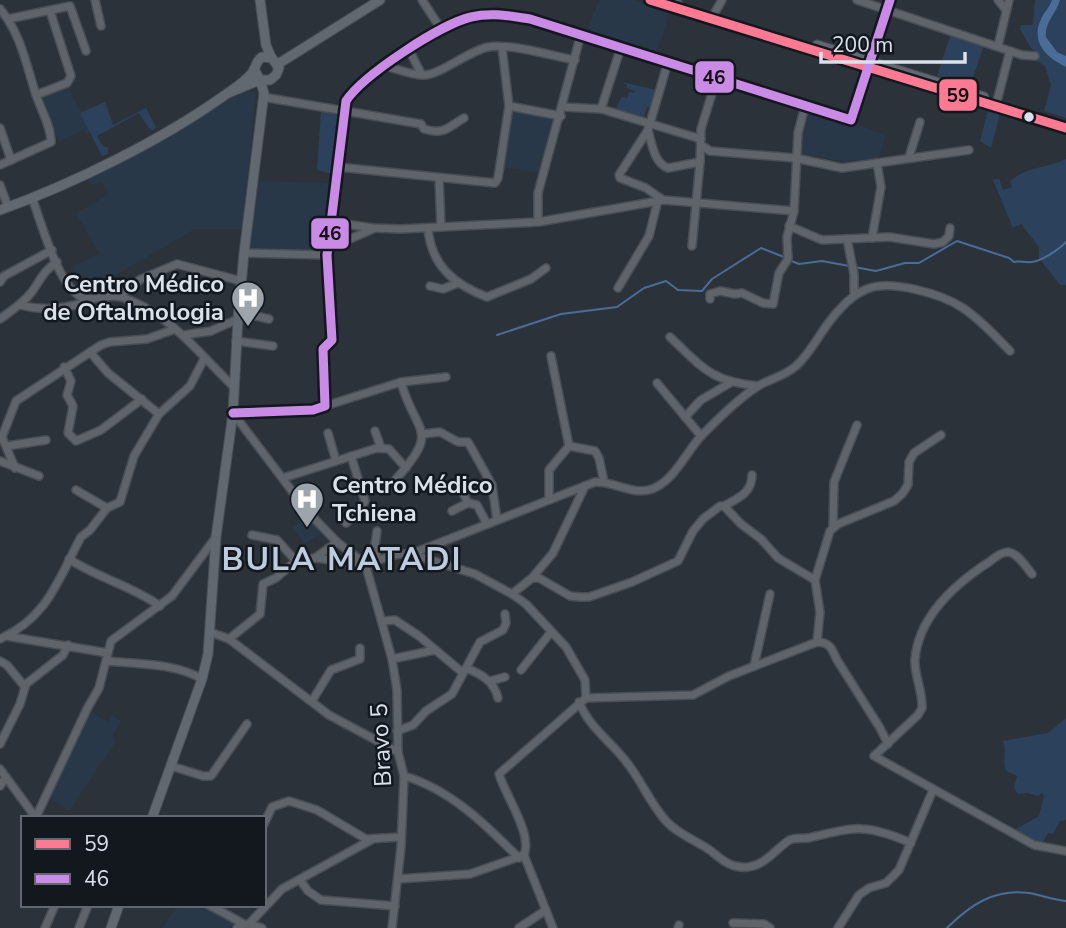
<svg xmlns="http://www.w3.org/2000/svg" width="1066" height="928" font-family="'Nunito Sans',sans-serif">
<style>
.built{fill:#293849}
.green{fill:#2c425c}
.water{fill:#4a6d98}
.lines{fill:none;stroke-linecap:round;stroke-linejoin:round}
.stream{stroke:#4a6d98;stroke-width:2}
.minor-casing{stroke:#484e54;stroke-width:10}
.major-casing{stroke:#484e54;stroke-width:11}
.minor{stroke:#5f646a;stroke-width:7}
.major{stroke:#616870;stroke-width:9}
.bus-1-casing{stroke:#13181f;stroke-width:14}
.bus-2-casing{stroke:#13181f;stroke-width:14}
.bus-1{stroke:#fe7a93;stroke-width:9}
.bus-2{stroke:#ca8be6;stroke-width:9}
.bus-dot{fill:#dae1ea;stroke:#13181f;stroke-width:2.5}
.labels{text-anchor:middle;stroke-width:5;stroke-linejoin:round;paint-order:stroke}
.poi-label{font-size:24px;font-weight:bold;fill:#dae1ea;stroke:#13181f;text-anchor:end}
.street-label{font-size:24px;fill:#dae1ea;stroke:#13181f}
.district-label{font-size:32px;font-weight:bold;letter-spacing:2px;fill:#beccde;stroke:#13181f}
.line-badge{stroke:#13181f;stroke-width:2.5}
.pale-badge-label{font-size:19px;text-anchor:middle;font-weight:bold;fill:#111}
</style>
<rect width="100%" height="100%" fill="#2b3239"/>
<g class="built">
<path d="M 599,0 L 633,0 L 670,12 L 656,55 L 587,32 Z"/>
<path d="M 69,88 L 90,133 L 86,134 L 83,130 L 59,142 L 42,96 Z"/>
<path d="M 240,92 L 256,92 L 242,229 L 195,229 L 83,294 L 73,266 L 100,254 L 76,214 L 109,194 L 101,182 L 92,185 L 87,179 L 179,131 Z"/>
<path d="M 512,111 L 552,118 L 541,173 L 502,167 Z"/>
<path d="M 808,111 L 838,120 L 838,123 L 853,128 L 854,124 L 886,135 L 878,159 L 842,161 L 798,153 Z"/>
<path d="M 254,181 L 336,183 L 327,255 L 244,253 Z"/>
<path d="M 308,516 L 323,532 L 305,544 L 292,527 Z"/>
<path d="M 87,710 L 108,722 L 112,715 L 121,721 L 112,738 L 116,741 L 69,811 L 46,795 Z"/>
<path d="M 179,905 L 203,905 L 235,923 L 231,928 L 162,928 Z"/>
</g>
<g class="green">
<path d="M 1035,0 L 1052,0 L 1040,20 L 1037,37 L 1056,62 L 1066,67 L 1066,118 L 1044,111 L 1051,85 L 1045,66 L 1037,61 L 1040,55 L 1031,48 L 1020,29 L 1021,25 L 1033,25 Z"/>
<path d="M 1060,0 L 1066,0 L 1066,56 L 1057,52 L 1046,37 C 1045,21 1056,14 1060,0 Z"/>
<path d="M 951,34 L 984,45 L 970,86 L 937,76 Z"/>
<path d="M 622,82 L 656,90 L 650,107 L 647,107 L 643,120 L 624,114 L 624,111 L 614,111 L 622,97 L 627,98 L 629,92 L 634,93 L 635,91 L 627,88 L 627,85 Z"/>
<path d="M 105,102 L 113,125 L 146,108 L 156,127 L 153,131 L 148,127 L 139,113 L 97,136 L 104,147 L 108,147 L 108,154 L 102,156 L 80,113 Z"/>
<path d="M 988,110 L 1000,114 L 991,148 L 980,141 Z"/>
<path d="M 321,111 L 339,116 L 332,174 L 317,170 Z"/>
<path d="M 1066,159 L 1066,285 L 1060,285 L 1039,258 L 1039,247 L 1021,224 L 1013,228 L 993,180 L 999,179 L 1003,190 L 1012,187 L 1010,181 C 1028,166 1045,169 1066,159 Z"/>
<path d="M 1066,718 L 1066,820 L 1060,821 L 1053,834 L 1048,833 L 1043,842 L 1039,842 L 1014,830 L 1039,816 L 1044,796 L 1042,793 L 1038,796 L 1027,793 L 1018,794 L 1014,789 L 1017,776 L 1006,771 C 1002,760 1007,751 1003,741 L 1048,733 Z"/>
</g>
<path class="water" d="M 1052,0 L 1060,0 C 1056,14 1045,21 1046,37 L 1057,52 L 1066,56 L 1066,67 C 1047,58 1030,42 1041,19 C 1044,12 1049,8 1052,0 Z"/>
<g class="lines">
<g class="stream">
<path d="M 789,260 L 799,264 L 822,261 L 849,266"/>
<path d="M 854,267 L 876,271 L 905,263 L 919,263 L 957,241 L 1009,258 L 1014,262 C 1021,260 1024,263 1031,262 C 1040,262 1060,249 1066,242"/>
<path d="M 497,335 L 561,314 L 617,307 L 644,288 L 666,281 L 678,290 L 702,291 L 712,279 L 761,248 L 784,257"/>
<path d="M 947,928 C 970,905 995,888 1029,893 C 1041,895 1053,900 1066,901"/>
</g>
<g class="minor-casing">
<g id="minor">
<path d="M 95,0 L 101,26"/>
<path d="M 422,0 L 441,29"/>
<path d="M 676,0 L 678,3"/>
<path d="M 857,0 L 1022,55 L 1035,56"/>
<path d="M 998,0 L 1006,10"/>
<path d="M 0,9 C 21,34 26,64 36,95 C 41,110 51,126 51,142 L 0,165"/>
<path d="M 714,14 L 722,0"/>
<path d="M 8,19 L 70,6 L 86,51"/>
<path d="M 998,46 L 1009,0"/>
<path d="M 409,50 L 422,75"/>
<path d="M 386,66 C 397,69 411,75 423,75 C 439,76 468,51 488,47 C 511,43 551,56 575,60"/>
<path d="M 36,95 L 67,83 L 71,76 L 50,11"/>
<path d="M 263,97 L 421,124 L 424,129 C 444,135 447,128 464,118"/>
<path d="M 997,101 L 1010,51"/>
<path d="M 509,106 L 561,116"/>
<path d="M 563,107 L 601,109 L 701,139"/>
<path d="M 601,109 L 621,47"/>
<path d="M 0,128 L 11,160"/>
<path d="M 648,130 C 652,144 654,163 668,168 L 700,162"/>
<path d="M 701,145 L 710,151 L 795,158 L 842,168 L 969,150"/>
<path d="M 909,157 L 920,122"/>
<path d="M 338,167 L 495,183 L 498,178 L 509,106 L 502,47"/>
<path d="M 439,178 L 441,227"/>
<path d="M 0,185 L 8,207"/>
<path d="M 32,198 C 42,224 56,279 78,295 C 91,304 107,293 121,297 C 168,311 200,355 234,387"/>
<path d="M 663,200 L 646,188 L 620,178 L 619,175 L 648,130 L 668,62"/>
<path d="M 331,222 L 373,228 L 401,229 L 538,222 L 664,200 L 794,211"/>
<path d="M 538,222 L 538,193 L 581,34"/>
<path d="M 789,226 L 822,240 L 889,237 L 934,244 L 943,242 L 949,236 L 950,228"/>
<path d="M 428,228 C 431,265 453,284 487,297 L 531,279 L 546,268"/>
<path d="M 872,238 L 881,187 L 877,163"/>
<path d="M 847,239 L 854,274 L 854,296"/>
<path d="M 692,246 L 700,162 L 701,129 L 717,77"/>
<path d="M 327,249 L 373,229"/>
<path d="M 244,253 L 327,255"/>
<path d="M 0,282 L 4,276 L 52,250"/>
<path d="M 430,286 L 443,289 L 458,283"/>
<path d="M 618,288 L 649,236 L 658,200"/>
<path d="M 120,296 L 141,279 L 177,264 L 241,281"/>
<path d="M 710,299 L 710,294 L 720,291 L 735,294 L 742,293 L 763,303 L 773,304 L 779,273 L 788,259 L 787,237 L 794,211 L 798,133 L 805,106"/>
<path d="M 20,305 C 43,311 69,309 91,300"/>
<path d="M 238,312 L 269,319"/>
<path d="M 0,319 C 11,311 22,304 31,293 C 40,281 43,271 57,262"/>
<path d="M 184,335 L 211,331 L 238,319"/>
<path d="M 670,337 C 703,368 710,381 758,386"/>
<path d="M 236,341 L 273,346"/>
<path d="M 90,352 L 108,373 L 159,414"/>
<path d="M 551,356 L 569,446"/>
<path d="M 64,367 L 71,381 L 67,395 L 73,406 L 68,433 L 76,441 L 101,430 L 142,399"/>
<path d="M 657,383 L 701,436"/>
<path d="M 325,406 L 401,382 L 446,377"/>
<path d="M 233,413 L 313,410 L 325,406 L 323,349 L 332,340 L 327,255 L 346,101 C 363,75 441,24 471,17 C 491,12 510,16 530,19 L 851,120 L 890,0"/>
<path d="M 233,413 L 307,511 L 337,542 L 365,564 L 367,570 L 392,659 L 397,690 L 398,752 L 404,776 L 401,847 L 392,928"/>
<path d="M 685,417 L 701,400 L 730,383"/>
<path d="M 375,431 L 381,448"/>
<path d="M 328,433 L 336,461"/>
<path d="M 423,434 L 440,432 L 458,442 L 468,442 L 492,485 L 497,520"/>
<path d="M 7,446 L 46,440"/>
<path d="M 569,446 L 595,451 L 599,458 L 604,482"/>
<path d="M 0,461 L 39,476"/>
<path d="M 15,468 L 2,437 L 16,401 L 101,345 L 110,342 L 147,339 L 175,329"/>
<path d="M 283,478 L 377,448 L 389,449 L 406,468"/>
<path d="M 396,479 C 442,428 415,434 401,382"/>
<path d="M 76,490 L 107,508"/>
<path d="M 462,491 L 468,503"/>
<path d="M 549,500 L 549,470 L 569,446"/>
<path d="M 724,506 C 738,498 752,493 752,475"/>
<path d="M 452,511 L 468,503 L 477,505 L 487,524"/>
<path d="M 346,523 L 357,513 L 365,501 L 351,456"/>
<path d="M 833,527 L 834,482 L 857,425"/>
<path d="M 252,535 L 277,540 L 296,561"/>
<path d="M 411,554 L 595,482 C 614,481 633,496 652,489 C 675,480 686,452 702,435 C 719,418 738,399 758,386 C 770,379 785,376 796,366 C 814,350 823,325 841,308 C 848,300 857,293 867,289 C 890,279 942,294 963,308 C 981,320 995,336 1010,351"/>
<path d="M 315,558 L 365,564 L 399,554 L 411,554 L 475,574 L 512,594 L 526,604 L 566,647 L 585,680 L 586,698"/>
<path d="M 69,559 C 98,578 132,586 160,606"/>
<path d="M 377,559 L 375,545 L 377,531"/>
<path d="M 1032,574 C 1026,567 1018,553 1008,552 C 1001,552 994,558 989,562 C 955,584 919,616 915,659 C 914,676 923,691 922,708 L 918,715 L 874,756 L 1034,845 L 1066,851"/>
<path d="M 532,578 L 553,553 L 585,486"/>
<path d="M 512,594 L 532,578 L 539,578 L 570,596 L 579,597 L 589,597 L 632,582 L 678,561 L 693,531 L 703,519 L 720,506 L 724,506 L 741,524 L 761,539 L 778,558 L 815,580"/>
<path d="M 383,621 L 395,620 L 419,636 L 463,673"/>
<path d="M 210,632 L 229,639 L 329,715 L 398,752"/>
<path d="M 6,636 L 108,653"/>
<path d="M 0,639 C 48,617 58,580 81,537 L 90,530 L 107,508 L 120,502 L 134,456 L 159,414 L 190,386 L 204,359"/>
<path d="M 229,639 L 260,614 L 263,584 L 276,578 L 296,561 L 315,558 L 337,542"/>
<path d="M 817,642 L 820,612 L 815,580 L 830,531 L 838,524 L 894,501 L 902,494 L 908,485 L 909,462 L 914,453 L 941,435"/>
<path d="M 392,659 L 435,650"/>
<path d="M 0,661 L 7,665 L 25,687"/>
<path d="M 106,661 C 137,664 175,663 202,679"/>
<path d="M 754,666 L 770,594"/>
<path d="M 466,668 C 481,674 494,681 498,698"/>
<path d="M 521,670 L 551,632"/>
<path d="M 490,681 L 505,677"/>
<path d="M 312,701 L 331,670 L 360,659 L 360,648"/>
<path d="M 579,702 C 590,729 612,742 628,764 C 642,782 651,805 667,822 C 679,835 696,840 711,851 C 722,860 732,869 748,867 C 765,865 775,850 788,841 C 793,837 801,839 808,838 C 854,827 866,823 911,843"/>
<path d="M 397,731 L 413,725 L 426,711 L 452,694 L 480,642 L 503,630 L 506,623 L 505,614"/>
<path d="M 0,744 L 20,704 L 26,684 L 63,655 L 68,645"/>
<path d="M 171,766 L 203,776 L 211,776 L 247,724"/>
<path d="M 0,769 L 36,818"/>
<path d="M 404,776 C 450,789 486,825 519,858"/>
<path d="M 0,786 L 6,777"/>
<path d="M 36,817 L 87,709 L 99,688 L 111,641 L 172,596 L 216,537"/>
<path d="M 264,824 L 272,807 L 289,801 L 317,810 L 366,839 L 401,837"/>
<path d="M 524,855 L 553,928"/>
<path d="M 398,879 L 470,874 L 524,855 C 533,834 505,795 499,774 L 586,698 L 693,695 L 729,676 L 817,642 C 830,642 832,649 837,660 L 880,728 L 888,744"/>
<path d="M 300,880 L 308,891 L 321,900 L 395,906"/>
<path d="M 209,905 L 244,924"/>
<path d="M 733,923 L 764,924 L 770,928"/>
<path d="M 249,924 L 282,889 L 371,840"/>
<path d="M 45,928 L 55,905"/>
<path d="M 79,928 L 88,905"/>
<path d="M 237,928 L 240,925 L 249,924 L 262,928"/>
<path d="M 519,928 L 546,910"/>
<path d="M 678,928 L 679,925"/>
<path d="M 838,928 L 859,895 L 869,888 L 886,883 L 899,870 L 933,790"/>
</g>
</g>
<g class="major-casing">
<g id="major">
<path d="M 260,0 L 266,45 L 271,57"/>
<path d="M 650,0 L 1066,128"/>
<path d="M 817,45 L 984,97"/>
<path d="M 278,64 L 380,0"/>
<path d="M 0,210 C 73,184 162,140 225,95 C 234,89 249,79 254,70 C 257,64 256,61 262,57 L 272,58 L 279,68 L 276,75 L 270,80 L 260,80 L 254,69"/>
<path d="M 152,818 L 202,679 L 208,654 L 216,537 L 233,413 L 238,319 L 244,253 L 264,93 L 260,80 L 228,93"/>
<path d="M 111,928 L 119,905"/>
</g>
</g>
<use href="#minor" class="minor"/>
<use href="#major" class="major"/>
<g class="bus-1-casing">
<path id="bus-1" d="M 650,0 L 1066,128"/>
</g>
<g class="bus-2-casing">
<path id="bus-2" d="M 233,413 L 313,410 L 325,406 L 323,349 L 332,340 L 327,255 L 346,101 C 363,75 441,24 471,17 C 491,12 510,16 530,19 L 851,120 L 890,0"/>
</g>
<use href="#bus-1" class="bus-1"/>
<use href="#bus-2" class="bus-2"/>
</g>
<defs>
<g id="hospital-pin" transform="scale(1.75)"><path d="M0 17L-7.5 6A9.5 9.5 0 1 1 7.5 6Z" fill="#9da4ac" stroke="#13181f"/><path d="M-5-5h3v3.5h4V-5h3V5h-3V1.5h-4V5h-3Z" fill="#fff"/></g>
</defs>
<g fill-rule="evenodd">
<use href="#hospital-pin" x="248" y="298"/>
<use href="#hospital-pin" x="307" y="499"/>
</g>
<circle class="bus-dot" cx="1029" cy="117" r="6"/>
<g class="labels">
<g class="poi-label">
<text x="224" y="292">Centro Médico<tspan x="224" dy="28">de Oftalmologia</tspan></text>
<text x="332" y="493" text-anchor="start">Centro Médico<tspan x="332" dy="28">Tchiena</tspan></text>
</g>
<g class="street-label">
<text transform="translate(381 745) rotate(-93)" y="8">Bravo 5</text>
</g>
<g class="district-label">
<text x="342" y="570">BULA MATADI</text>
</g>
</g>
<g class="line-badge">
<rect x="694" y="60" width="41" height="34" rx="7" fill="#ca8be6"/>
<rect x="938" y="78" width="40" height="34" rx="7" fill="#fe7a93"/>
<rect x="310" y="217" width="40" height="33" rx="7" fill="#ca8be6"/>
</g>
<g class="pale-badge-label">
<text x="714" y="84">46</text>
<text x="958" y="102">59</text>
<text x="330" y="240">46</text>
</g>
<rect x="21" y="816" width="245" height="91" fill="#13181f" stroke="#636870" stroke-width="2"/>
<rect x="35" y="839" width="35" height="10" fill="#fe7a93" stroke="#636870" stroke-width="2"/>
<text x="84" y="851" font-size="21" fill="#dae1ea">59</text>
<rect x="35" y="874" width="35" height="10" fill="#ca8be6" stroke="#636870" stroke-width="2"/>
<text x="84" y="886" font-size="21" fill="#dae1ea">46</text>
<path d="M821 52v10h144v-10" fill="none" stroke="#dae1ea" stroke-width="3.5"/>
<text x="832" y="52" font-size="21" fill="#dae1ea" stroke="#13181f" stroke-width="5" paint-order="stroke">200 m</text>
</svg>
